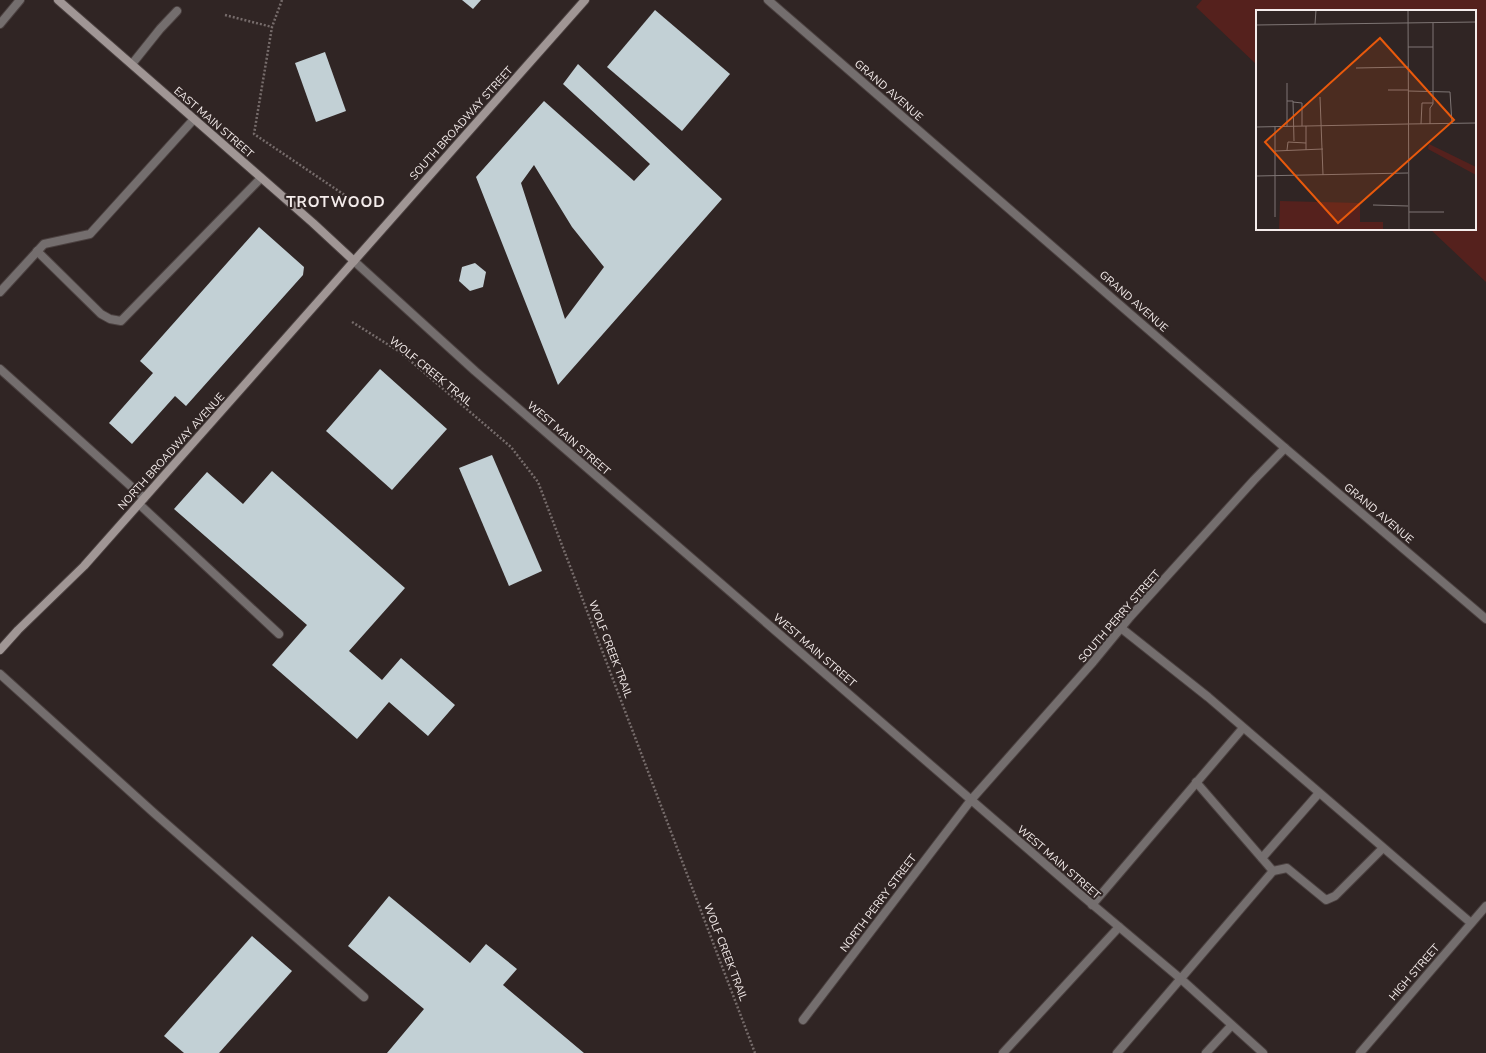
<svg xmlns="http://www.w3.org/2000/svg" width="1486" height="1053" font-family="'Nunito Sans',sans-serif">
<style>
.green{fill:#55211d}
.building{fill:#c2d0d5;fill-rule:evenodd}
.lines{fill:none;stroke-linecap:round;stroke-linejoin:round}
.service-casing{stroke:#4b4140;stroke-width:10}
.minor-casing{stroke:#4b4140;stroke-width:10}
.tertiary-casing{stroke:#4b4140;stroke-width:10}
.secondary-casing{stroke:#4b4140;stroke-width:10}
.path{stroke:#766c6b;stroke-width:2.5;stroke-dasharray:2 2;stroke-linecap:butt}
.service{stroke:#746e6e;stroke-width:8}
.minor{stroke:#746e6e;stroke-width:8}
.tertiary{stroke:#746e6e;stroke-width:8}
.secondary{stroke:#a09695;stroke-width:8}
.labels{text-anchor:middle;stroke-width:4;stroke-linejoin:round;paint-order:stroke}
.street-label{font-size:11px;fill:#f4eceb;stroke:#302524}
.district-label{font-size:15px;font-weight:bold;letter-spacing:1px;fill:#f4eceb;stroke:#302524}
.inset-road{fill:none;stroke:#7e7574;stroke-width:1}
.view{fill:#e8590c;fill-opacity:0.15;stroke:#e8590c;stroke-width:2}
.inset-edge{fill:none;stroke:#f4eceb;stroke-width:2}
</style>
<rect width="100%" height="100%" fill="#302524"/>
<path class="green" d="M 1202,0 L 1486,0 L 1486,282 L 1430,229 L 1475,229 L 1475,11 L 1257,11 L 1257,65 L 1196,7 Z"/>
<g class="building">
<path d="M 462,0 L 481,0 L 473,9 Z"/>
<path d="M 655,10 L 730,74 L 682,131 L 607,67 Z"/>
<path d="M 325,52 L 346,111 L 316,122 L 295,63 Z"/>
<path d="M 578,64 L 722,199 L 558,385 L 476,177 L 544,101 L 634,181 L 650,164 L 563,84 ZM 534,165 L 572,227 L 604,267 L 565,319 L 521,183 Z"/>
<path d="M 259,227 L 304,267 L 303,275 L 186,406 L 175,396 L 132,444 L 109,423 L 153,373 L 140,361 Z"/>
<path d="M 475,263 L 486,272 L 483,287 L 470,291 L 459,281 L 462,267 Z"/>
<path d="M 380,369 L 447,429 L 392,490 L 326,431 Z"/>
<path d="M 492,455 L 542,571 L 509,586 L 459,468 Z"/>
<path d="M 272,471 L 405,588 L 349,651 L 382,680 L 401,658 L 455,705 L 428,736 L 389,702 L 357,739 L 272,665 L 307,625 L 174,509 L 207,472 L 243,504 Z"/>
<path d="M 389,896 L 470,963 L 486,944 L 517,969 L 503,985 L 584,1053 L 387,1053 L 424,1009 L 348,946 Z"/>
<path d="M 252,936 L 292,971 L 219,1053 L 184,1053 L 164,1036 Z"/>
</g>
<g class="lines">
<g class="service-casing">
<g id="service">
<path d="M 0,24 L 20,0"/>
<path d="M 132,64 L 160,29 L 177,11"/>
<path d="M 37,251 L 101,314 L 110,319 L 121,321 L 261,178"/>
<path d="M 0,292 L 44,244 L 90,234 L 194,119"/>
<path d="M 0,369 L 144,498"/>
<path d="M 139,504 L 279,634"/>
<path d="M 1121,628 L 1208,697 L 1471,923"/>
<path d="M 0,674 L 154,813 L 364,997"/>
<path d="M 1196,782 L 1273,871"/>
<path d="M 1262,858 L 1319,793"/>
<path d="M 1092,905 L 1243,728"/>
<path d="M 1003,1053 L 1119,927"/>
<path d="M 1117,1053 L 1273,871 L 1287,868 L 1326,900 L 1335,896 L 1383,848"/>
</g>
</g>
<g class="minor-casing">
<g id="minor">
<path d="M 768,0 L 1285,448 L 1486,619"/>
<path d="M 803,1020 L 971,800 L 1093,662 L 1130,617 L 1254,480 L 1285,448"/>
<path d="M 1206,1053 L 1231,1026"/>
<path d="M 1360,1053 L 1486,906"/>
</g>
</g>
<g class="tertiary-casing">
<path id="tertiary" d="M 354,261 L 475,371 L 1080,894 L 1181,979 L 1263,1053"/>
</g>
<g class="secondary-casing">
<g id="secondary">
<path d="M 58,0 L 313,223 L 354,261"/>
<path d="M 0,650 L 18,630 L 84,566 L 585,0"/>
</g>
</g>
<g class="path">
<path d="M 282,0 L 272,27 L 254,134 L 349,198"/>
<path d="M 225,15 L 272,27"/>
<path d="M 352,322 L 400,352 L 511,447 L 538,482 L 755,1053"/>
</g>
<use href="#service" class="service"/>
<use href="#minor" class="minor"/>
<use href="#tertiary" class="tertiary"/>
<use href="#secondary" class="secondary"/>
</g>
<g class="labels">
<g class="street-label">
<text transform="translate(889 90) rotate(41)" y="4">GRAND AVENUE</text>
<text transform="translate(214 122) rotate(41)" y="4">EAST MAIN STREET</text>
<text transform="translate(461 123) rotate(-48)" y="4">SOUTH BROADWAY STREET</text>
<text transform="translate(1134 301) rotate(41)" y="4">GRAND AVENUE</text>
<text transform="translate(431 371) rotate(39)" y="4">WOLF CREEK TRAIL</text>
<text transform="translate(569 438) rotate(41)" y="4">WEST MAIN STREET</text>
<text transform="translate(171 451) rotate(-48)" y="4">NORTH BROADWAY AVENUE</text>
<text transform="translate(1379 513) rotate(40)" y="4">GRAND AVENUE</text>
<text transform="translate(1119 616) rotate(-49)" y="4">SOUTH PERRY STREET</text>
<text transform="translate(611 649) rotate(69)" y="4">WOLF CREEK TRAIL</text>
<text transform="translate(815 650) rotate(41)" y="4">WEST MAIN STREET</text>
<text transform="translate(1059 862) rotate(41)" y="4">WEST MAIN STREET</text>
<text transform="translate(878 903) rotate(-53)" y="4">NORTH PERRY STREET</text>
<text transform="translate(726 952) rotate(69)" y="4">WOLF CREEK TRAIL</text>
<text transform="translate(1414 972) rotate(-49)" y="4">HIGH STREET</text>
</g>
<g class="district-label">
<text x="336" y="207">TROTWOOD</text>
</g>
</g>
<g transform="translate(1256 10)">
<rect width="220" height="220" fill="#302524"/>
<path d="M 173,134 L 220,157 L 220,165 L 172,139 ZM 24,191 L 104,193 L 104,212 L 127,212 L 127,220 L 23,220 Z" fill="#55211d"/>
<path class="inset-road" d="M 152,0 L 153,220M 59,14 L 60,0M 0,15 L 220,12M 152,37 L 177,37M 100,58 L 152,57M 132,80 L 152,80M 152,81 L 194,82 L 196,114M 64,87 L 67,165M 31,91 L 37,91 L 38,131M 37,92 L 46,93 L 46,116M 152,114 L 220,113M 165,114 L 166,93 L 177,93M 174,114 L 174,98 L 177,94 L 177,13M 19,116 L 19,207M 31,116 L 31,73M 50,116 L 50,140M 0,117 L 152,114M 31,140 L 32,132 L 50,133M 19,141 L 67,139M 0,166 L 152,163M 117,195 L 152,196M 153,202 L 188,202"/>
<path class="view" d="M 124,28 L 198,110 L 82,213 L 9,132 Z"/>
<rect width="220" height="220" class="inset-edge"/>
</g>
</svg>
